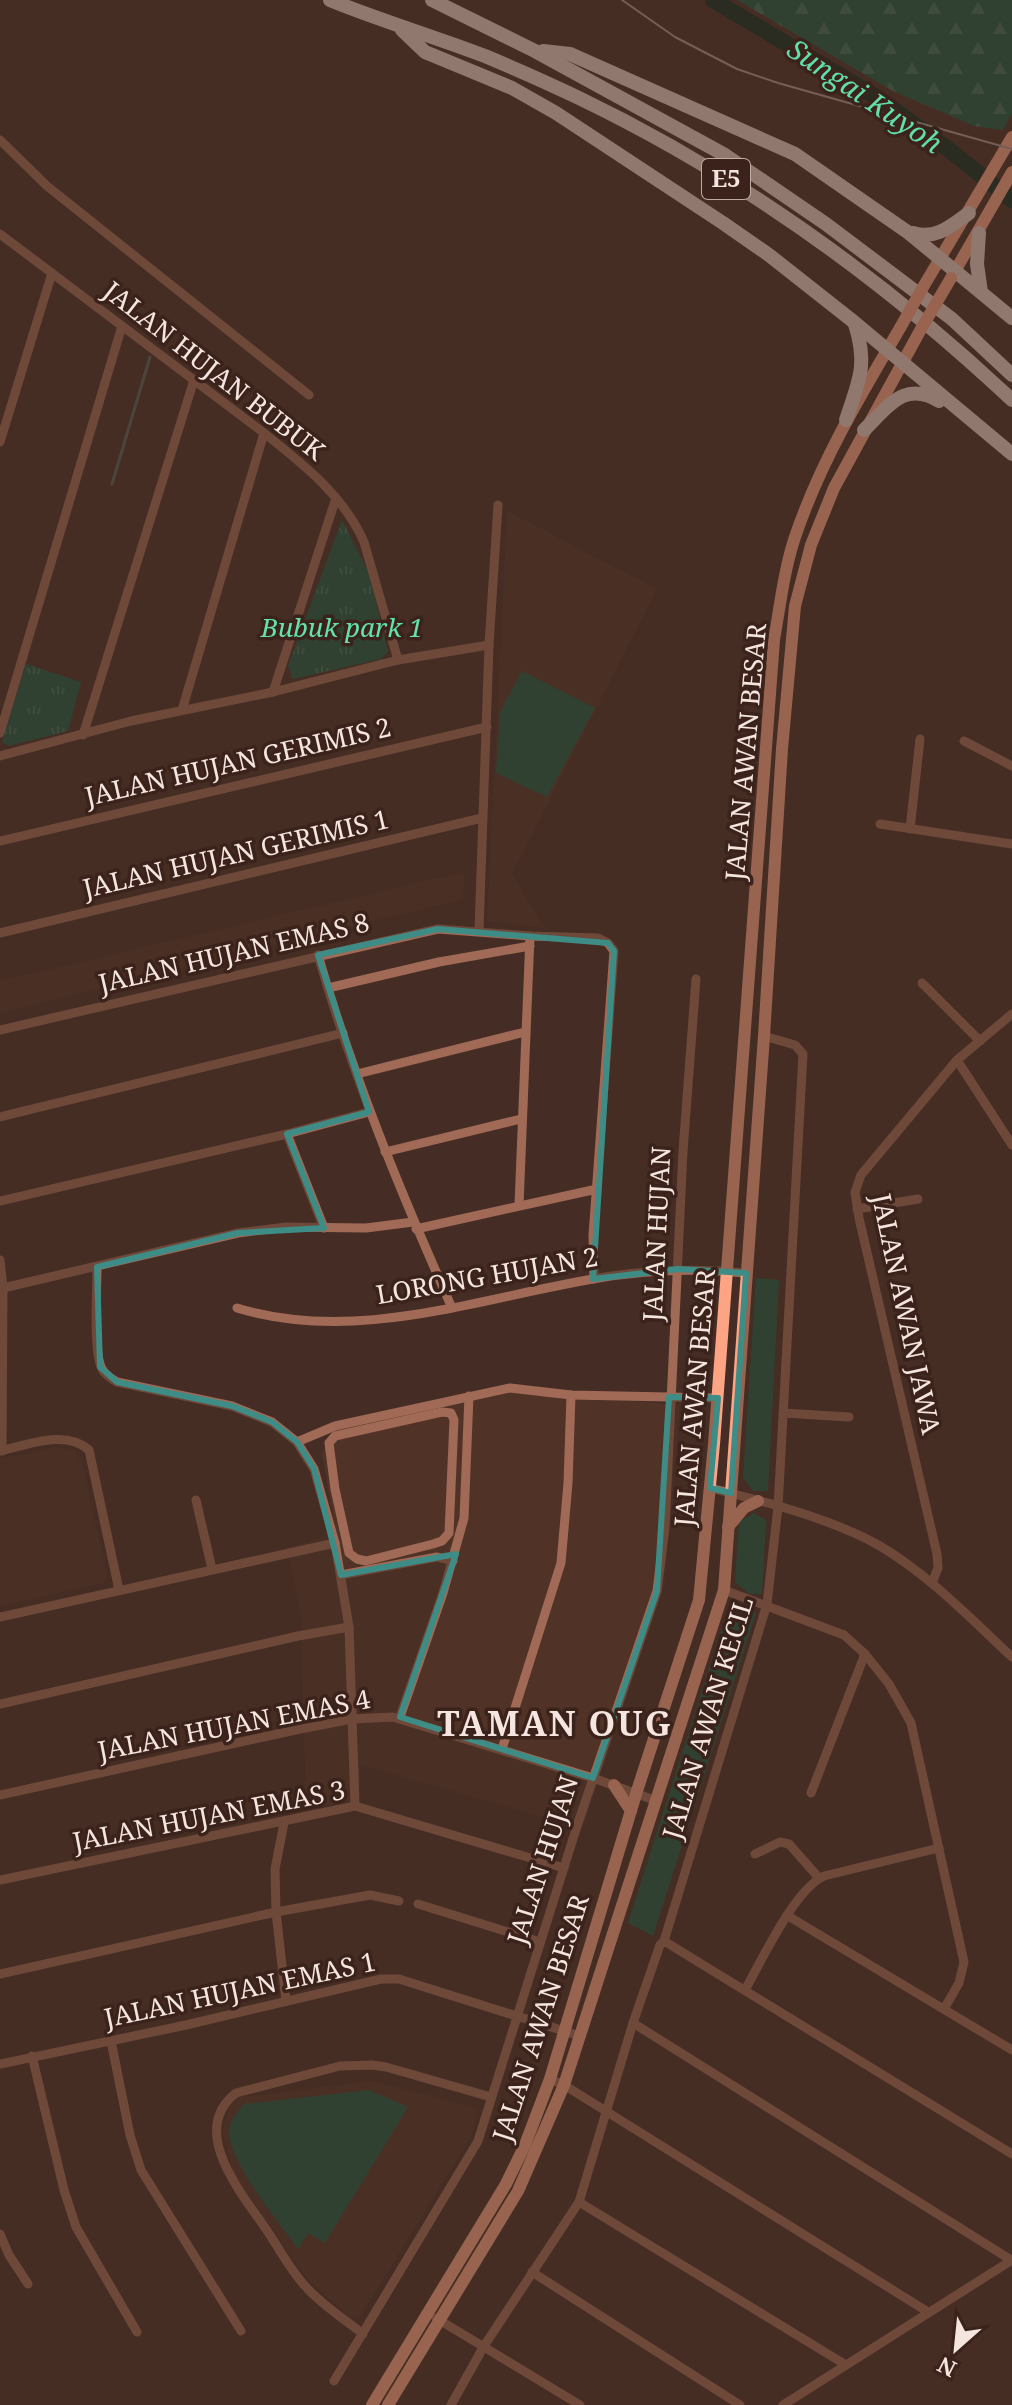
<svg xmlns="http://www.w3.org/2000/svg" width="1012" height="2405" font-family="'Noto Serif',serif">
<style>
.built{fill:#513227}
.forest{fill:url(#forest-firs)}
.park{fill:url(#park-tufts)}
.pitch{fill:#175a40}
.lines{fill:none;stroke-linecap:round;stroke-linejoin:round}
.stream{stroke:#526257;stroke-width:3}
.river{stroke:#0c2a1d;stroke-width:16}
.minor{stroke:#a06a56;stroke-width:9}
.major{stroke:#fca484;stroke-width:12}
.highway{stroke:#edd2c8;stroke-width:14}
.tram{stroke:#ad9992;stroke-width:2}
.major-bridge{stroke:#fca484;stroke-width:12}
.marked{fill:none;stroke:#3d8c85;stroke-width:6;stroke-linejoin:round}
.labels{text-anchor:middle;stroke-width:7;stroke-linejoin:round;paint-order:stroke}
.shield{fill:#3b231b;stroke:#bdaba4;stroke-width:2}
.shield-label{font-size:24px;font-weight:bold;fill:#f5e5df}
.street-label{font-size:26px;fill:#f5e5df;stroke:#3b231b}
.park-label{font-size:26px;font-style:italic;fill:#63e2ac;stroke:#3b231b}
.water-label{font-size:28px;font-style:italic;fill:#60dfaa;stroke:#3b231b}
.district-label{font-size:34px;font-weight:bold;letter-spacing:2px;fill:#f5e5df;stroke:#3b231b}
</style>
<defs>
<pattern id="forest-firs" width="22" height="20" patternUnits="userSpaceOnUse" patternTransform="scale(2)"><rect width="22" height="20" fill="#175a40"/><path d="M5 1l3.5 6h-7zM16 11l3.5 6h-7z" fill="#39725b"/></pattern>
<pattern id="park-tufts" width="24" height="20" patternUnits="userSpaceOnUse" patternTransform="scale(2)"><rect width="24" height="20" fill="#175a40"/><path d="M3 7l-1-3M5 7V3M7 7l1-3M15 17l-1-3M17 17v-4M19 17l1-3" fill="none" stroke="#39725b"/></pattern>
</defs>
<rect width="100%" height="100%" fill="#452d25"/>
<g class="built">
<path d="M 507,511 L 657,589 L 512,874 L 544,928 L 487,921 Z"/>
<path d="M 464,872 L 463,899 L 0,1013 L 0,981 Z"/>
<path d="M 508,1391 L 680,1405 L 665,1580 L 583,1828 L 360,1765 L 360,1799 L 306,1809 L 301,1616 L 287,1548 L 336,1533 L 322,1453 L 334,1431 Z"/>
<path d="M 56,1447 L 69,1449 L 75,1452 L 82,1463 L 107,1576 L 103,1583 L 0,1606 L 0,1459 Z"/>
<path d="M 373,2081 L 478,2108 L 472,2135 L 361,2315 L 356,2317 L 350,2317 L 309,2281 L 233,2173 L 222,2132 L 230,2106 L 240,2097 Z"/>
</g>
<path class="forest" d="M 737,0 L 1012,0 L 1012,113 L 1003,130 L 974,126 L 893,91 Z"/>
<g class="park">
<path d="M 342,520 L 368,571 L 388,651 L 381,659 L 293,679 L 288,666 Z"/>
<path d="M 26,664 L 81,682 L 68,731 L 8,746 L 2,742 Z"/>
</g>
<g class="pitch">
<path d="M 522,671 L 595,708 L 547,797 L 496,773 L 500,712 Z"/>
<path d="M 756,1278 L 779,1280 L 768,1491 L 753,1491 L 743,1478 Z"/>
<path d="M 754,1513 L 766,1520 L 762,1594 L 749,1594 L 735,1582 L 739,1522 Z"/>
<path d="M 742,1606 L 756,1613 L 653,1936 L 628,1923 L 727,1612 Z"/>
<path d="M 369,2090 L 408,2107 L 325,2243 L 308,2233 L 298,2249 C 280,2224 228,2161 229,2131 C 229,2121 238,2111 244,2104 Z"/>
</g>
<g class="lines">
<path class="stream" d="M 112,484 L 150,357"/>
<path class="river" d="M 713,0 L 878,98 L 948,149 L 1012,200"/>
<g class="minor">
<path d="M 0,140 L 47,186 L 309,395"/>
<path d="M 0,234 L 264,433 C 302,463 344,496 364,542 L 398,660"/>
<path d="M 0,442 L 52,273"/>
<path d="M 273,692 L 336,498"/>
<path d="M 182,710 L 264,433"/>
<path d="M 0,733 L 122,326"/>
<path d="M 83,735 L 194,380"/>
<path d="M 964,741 L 1012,766"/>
<path d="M 0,756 L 131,721 L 273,692 L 398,660 L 489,645"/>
<path d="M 880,824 L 1012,844"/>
<path d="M 910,829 L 920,739"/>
<path d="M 0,841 L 487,727"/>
<path d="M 479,930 L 489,645 L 498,505"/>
<path d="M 0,933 L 482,818"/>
<path d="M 318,955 C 353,1077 401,1193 452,1308"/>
<path d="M 922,983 L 980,1041"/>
<path d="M 328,988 L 439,962 L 530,946"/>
<path d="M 0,1030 L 438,929 L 530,936 L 598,938 L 608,943 L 614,951 L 593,1235 L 594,1279"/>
<path d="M 957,1060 L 1012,1145"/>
<path d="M 357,1074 L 525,1032"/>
<path d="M 0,1117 L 343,1033"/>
<path d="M 287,1134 L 324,1228"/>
<path d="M 385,1152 L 521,1119"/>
<path d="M 0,1201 L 287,1134 L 369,1112"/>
<path d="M 519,1205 L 530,936"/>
<path d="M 857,1209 L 918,1199"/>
<path d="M 416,1229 L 597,1189"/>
<path d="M 0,1260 L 3,1288 L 2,1451"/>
<path d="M 97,1267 C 97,1289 93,1353 102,1369 C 106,1376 111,1378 117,1382 L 232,1406 L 272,1422 L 297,1442 L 314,1469 L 335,1543 L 349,1627 L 355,1806"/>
<path d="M 3,1288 L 238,1233 L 286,1227 L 366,1228 L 413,1222"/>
<path d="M 237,1308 C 355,1344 476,1299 593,1279 C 644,1270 695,1268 746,1273"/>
<path d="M 442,1412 L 451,1413 L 454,1420 L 449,1533 L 442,1541 L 433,1544 L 366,1561 L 357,1559 L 349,1553 L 335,1489 L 329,1443 L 335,1436 Z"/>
<path d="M 783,1413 L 849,1417"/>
<path d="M 297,1442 L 335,1426 L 510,1388 L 571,1395 L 718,1398"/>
<path d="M 0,1451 C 28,1445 65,1429 89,1450 L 119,1590"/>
<path d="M 710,1488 C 763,1501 833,1519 880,1546 C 929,1575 970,1618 1012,1657"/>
<path d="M 196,1500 L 212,1569"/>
<path d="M 341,1575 L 437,1557 L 453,1561"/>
<path d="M 932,1583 L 938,1568 L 937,1554 L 859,1218 L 855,1192 L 861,1175 L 957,1060 L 1012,1014"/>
<path d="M 724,1590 L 844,1635 L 865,1654 L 889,1684 L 911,1723 L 964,1962 L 959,1983 L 944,2009"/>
<path d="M 0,1617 L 335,1543"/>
<path d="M 0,1704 L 298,1636 L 349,1627"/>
<path d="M 400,1717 L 443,1593 L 464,1518 L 469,1396"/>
<path d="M 502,1749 L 561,1563 L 568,1483 L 571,1395"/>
<path d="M 811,1793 L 865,1654"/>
<path d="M 0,1795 L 300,1729 L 352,1719 L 393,1717 L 593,1778 L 657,1801"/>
<path d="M 284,1823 L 275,1869 L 276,1912 L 286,2001"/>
<path d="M 755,1854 L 780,1842 L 789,1844 L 819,1878"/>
<path d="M 0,1880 L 355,1806 L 564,1868"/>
<path d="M 418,1904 L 540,1942"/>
<path d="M 788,1916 L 1012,2050"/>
<path d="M 664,1941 L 1012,2154"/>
<path d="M 0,1974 L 276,1912 L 370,1895 L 399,1901"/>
<path d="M 745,1990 C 762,1960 794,1890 824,1876 L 939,1848"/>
<path d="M 633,2023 L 1011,2260"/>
<path d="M 111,2041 L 130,2135 L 141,2170 L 241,2331"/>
<path d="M 32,2056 L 64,2190 L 76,2227 L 137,2332"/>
<path d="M 0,2064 L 186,2025 L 381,1979 L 399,1979 L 580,2036"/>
<path d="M 550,2079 L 564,2085 L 928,2312"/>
<path d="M 579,2202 L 846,2365"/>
<path d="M 0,2234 L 9,2255 L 28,2284"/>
<path d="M 532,2272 L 740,2405"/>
<path d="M 436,2318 L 580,2405"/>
<path d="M 363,2334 C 344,2319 322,2305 306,2287 C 291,2271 280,2250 268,2232 C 243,2195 187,2131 236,2093 L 340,2066 L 372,2065 L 386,2067 L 491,2097"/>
<path d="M 334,2381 L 478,2141 L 577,1826 L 657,1591 L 665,1527 L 683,1151 L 696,979"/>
<path d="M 451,2405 L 484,2346 L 579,2202 L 633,2023 L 660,1945 L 664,1941 L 767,1604 L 778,1507 L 803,1054 L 795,1045 L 764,1036"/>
<path d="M 783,2405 L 1012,2260"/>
</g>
<g class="major">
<path d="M 951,278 L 1012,172"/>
<path d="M 922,289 L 1012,137"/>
<path d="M 728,1527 L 744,1508 L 758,1501"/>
<path d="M 614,1785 L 631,1811"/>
<path d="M 372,2405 L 506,2184 L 525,2145 L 550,2079 L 636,1794 L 699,1600 L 714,1444 L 774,640 C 780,606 784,570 795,537 C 820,463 860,396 900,328"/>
<path d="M 388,2405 L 518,2191 L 564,2085 L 724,1590 L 764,1036 L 782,749 L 795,606 L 811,545 L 834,488 L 921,329"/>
</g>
<g class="highway">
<path d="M 330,0 C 381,21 433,36 485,56 C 516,69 548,83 579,98 C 739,175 883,279 1012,400"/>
<path d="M 432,0 L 535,51 L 725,155 L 826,224 L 952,319 L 1012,375"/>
<path d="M 402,30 L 425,52 L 512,88 L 556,113 L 723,223 L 769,255 L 854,322 L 1012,454"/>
<path d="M 543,51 L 570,54 L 795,154 L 909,233 L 1012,318"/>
<path d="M 913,233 C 936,240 951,226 969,213"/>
<path d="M 979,233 L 977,264 L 981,292"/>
<path d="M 846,420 C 859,380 868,366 855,324"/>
<path d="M 864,430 C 888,407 904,380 939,401"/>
</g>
<path class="tram" d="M 622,0 L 675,37 L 737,69 L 778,83 L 1012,149"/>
<g class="major-bridge">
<path d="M 900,328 L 922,289"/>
<path d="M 921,329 L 951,278"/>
</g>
</g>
<path d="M0 0H1012V2405H0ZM 438,929 L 608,943 L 614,951 L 593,1279 L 678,1269 L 746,1273 L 731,1493 L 710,1488 L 718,1398 L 669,1397 L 657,1591 L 593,1778 L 400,1717 L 456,1554 L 341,1575 L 314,1469 L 297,1442 L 272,1422 L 232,1406 L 117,1382 L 100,1367 L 97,1267 L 238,1233 L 324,1228 L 287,1134 L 369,1112 L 318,955 Z" fill="#452d25" fill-opacity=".55" fill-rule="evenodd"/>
<path class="marked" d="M 438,929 L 608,943 L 614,951 L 593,1279 L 678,1269 L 746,1273 L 731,1493 L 710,1488 L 718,1398 L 669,1397 L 657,1591 L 593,1778 L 400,1717 L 456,1554 L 341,1575 L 314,1469 L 297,1442 L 272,1422 L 232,1406 L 117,1382 L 100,1367 L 97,1267 L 238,1233 L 324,1228 L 287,1134 L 369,1112 L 318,955 Z"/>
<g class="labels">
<rect class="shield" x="702" y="159" width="48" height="40" rx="6"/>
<g class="shield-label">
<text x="726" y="187">E5</text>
</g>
<g class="street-label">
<text transform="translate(214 371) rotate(38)" y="9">JALAN HUJAN BUBUK</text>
<text transform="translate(746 752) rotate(-85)" y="9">JALAN AWAN BESAR</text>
<text transform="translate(238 762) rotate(-13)" y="9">JALAN HUJAN GERIMIS 2</text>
<text transform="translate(236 854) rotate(-13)" y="9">JALAN HUJAN GERIMIS 1</text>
<text transform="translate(234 953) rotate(-13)" y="9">JALAN HUJAN EMAS 8</text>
<text transform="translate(657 1234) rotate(-87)" y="9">JALAN HUJAN</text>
<text transform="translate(487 1276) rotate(-10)" y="9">LORONG HUJAN 2</text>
<text transform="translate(906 1314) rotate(78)" y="9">JALAN AWAN JAWA</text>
<text transform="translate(695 1398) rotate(-85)" y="9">JALAN AWAN BESAR</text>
<text transform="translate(708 1718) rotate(-73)" y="9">JALAN AWAN KECIL</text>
<text transform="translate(234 1725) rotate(-11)" y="9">JALAN HUJAN EMAS 4</text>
<text transform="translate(209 1816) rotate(-11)" y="9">JALAN HUJAN EMAS 3</text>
<text transform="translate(543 1860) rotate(-72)" y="9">JALAN HUJAN</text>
<text transform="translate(240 1990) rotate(-12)" y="9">JALAN HUJAN EMAS 1</text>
<text transform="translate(541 2018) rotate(-72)" y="9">JALAN AWAN BESAR</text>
</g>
<g class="park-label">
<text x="342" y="637">Bubuk park 1</text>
</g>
<g class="water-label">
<text transform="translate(865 96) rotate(34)" y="10">Sungai Kuyoh</text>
</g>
<g class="district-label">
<text x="555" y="1736">TAMAN OUG</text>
</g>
</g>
<g transform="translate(956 2349) rotate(207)" stroke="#3b231b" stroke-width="6" paint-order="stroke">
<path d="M0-6L14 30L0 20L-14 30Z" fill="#f5e5df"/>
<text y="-12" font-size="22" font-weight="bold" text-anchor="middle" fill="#f5e5df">N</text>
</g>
</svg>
